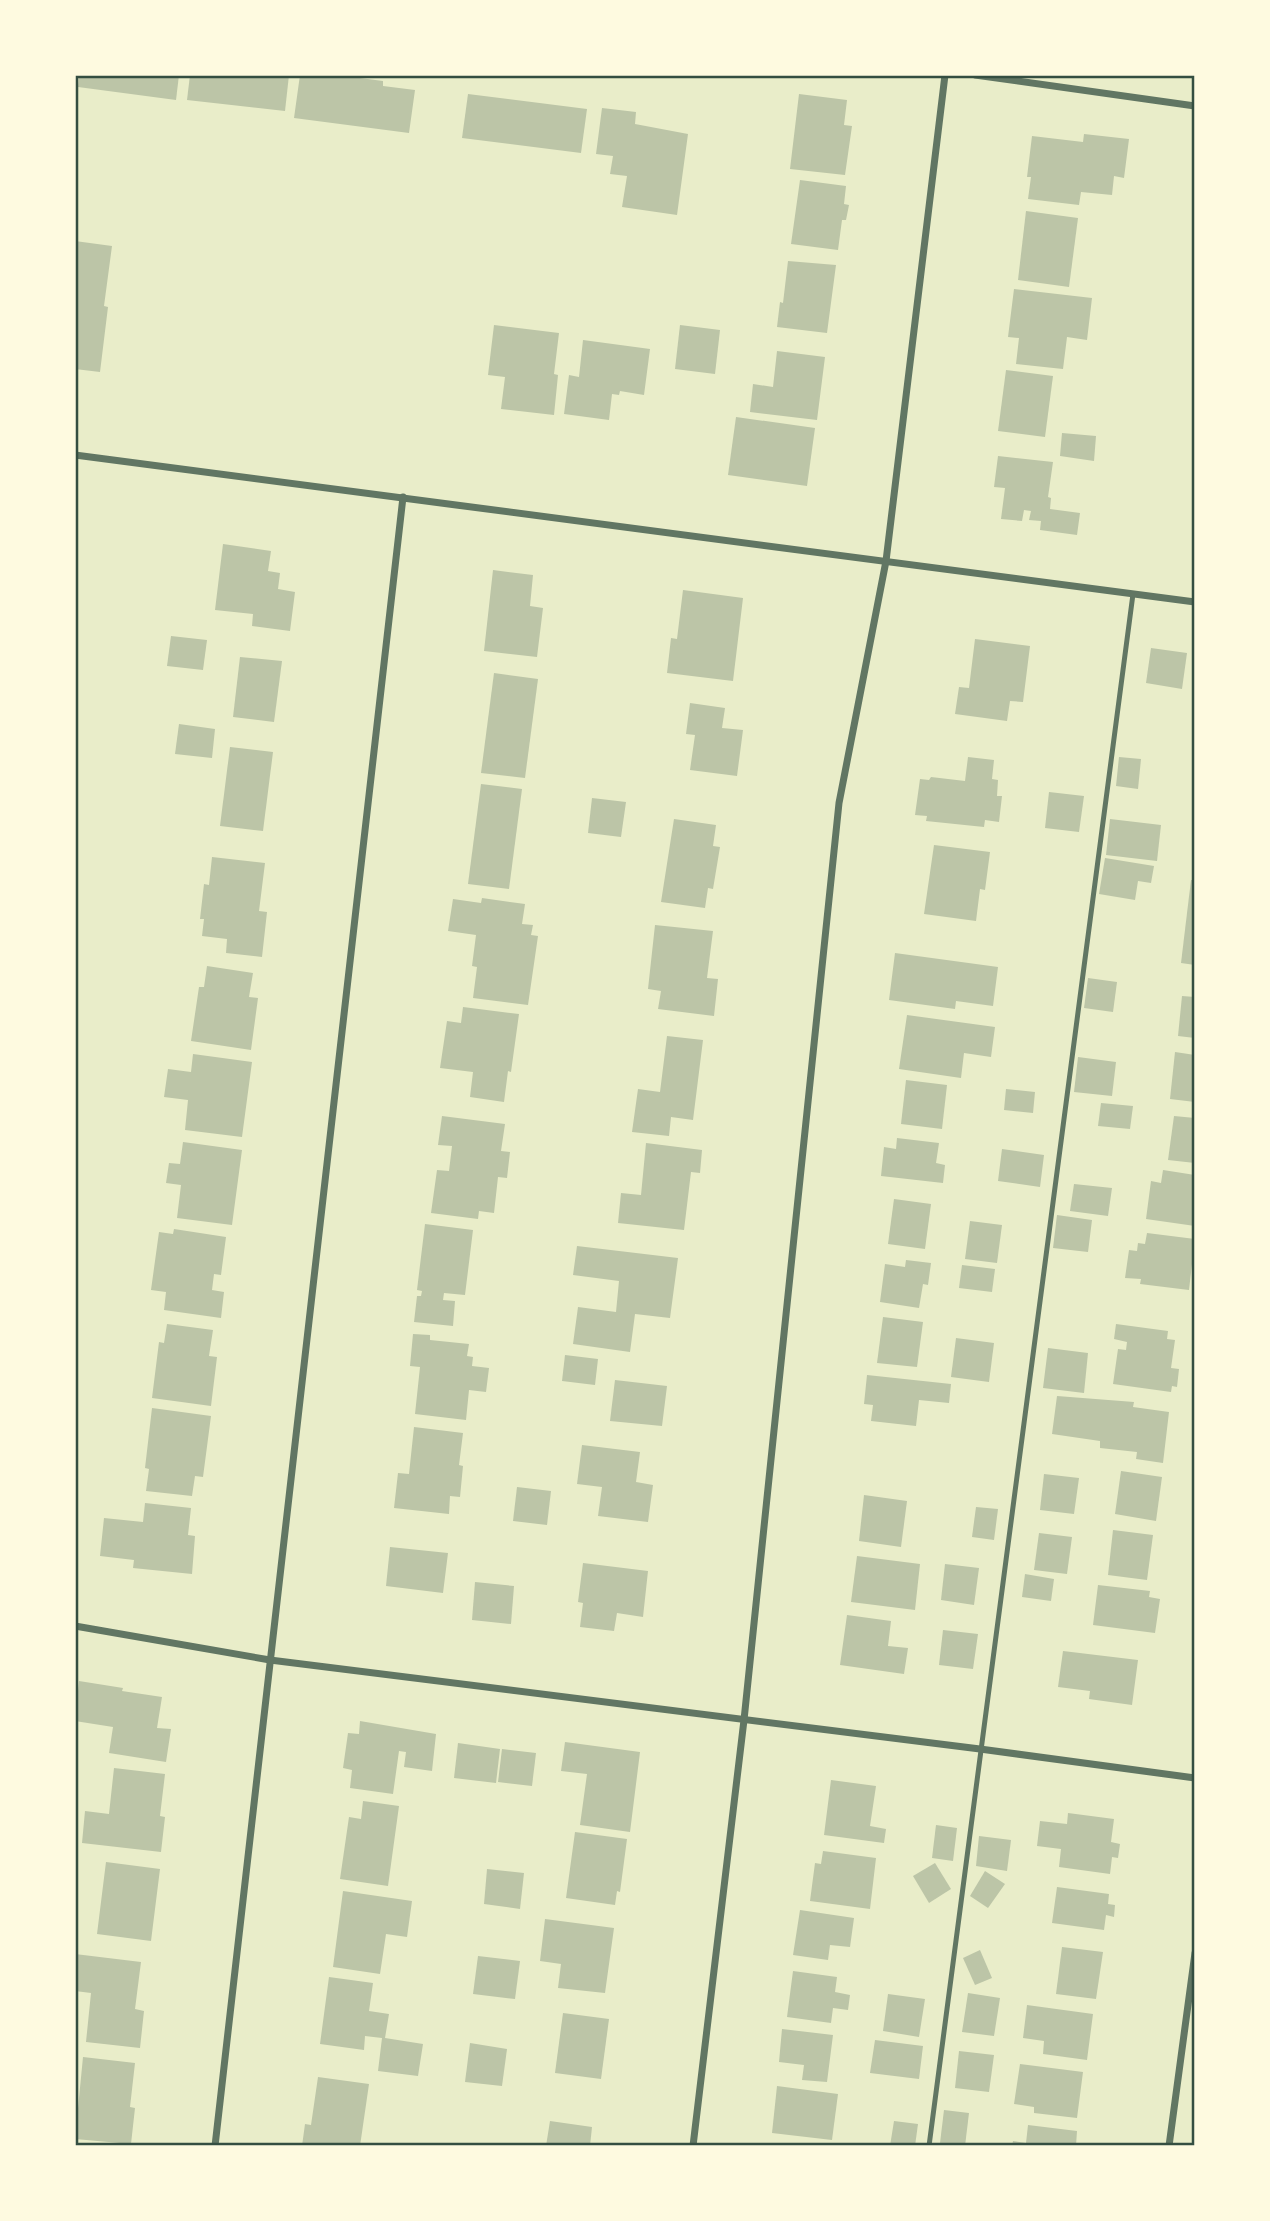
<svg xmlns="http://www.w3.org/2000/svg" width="1270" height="2221" font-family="Poppins,sans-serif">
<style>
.building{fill:#bcc5a7}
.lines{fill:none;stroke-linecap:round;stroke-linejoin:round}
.service{stroke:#617663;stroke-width:5}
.minor{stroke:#617663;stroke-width:7}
.neatline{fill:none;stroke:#344e41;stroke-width:2.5}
</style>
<rect width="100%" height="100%" fill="#e9edc9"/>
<g class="building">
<path d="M 79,75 L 179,75 L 176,100 L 78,87 Z"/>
<path d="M 190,75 L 289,75 L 285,111 L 187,100 Z"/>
<path d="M 300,75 L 337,75 L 383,81 L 383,86 L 415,90 L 409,133 L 294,118 Z"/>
<path d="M 468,94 L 587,109 L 581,153 L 462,138 Z"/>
<path d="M 799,94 L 847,100 L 844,125 L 852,126 L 845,175 L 790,169 Z"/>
<path d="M 602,108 L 636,112 L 635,124 L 688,134 L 677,215 L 622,207 L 627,176 L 610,174 L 613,156 L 596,154 Z"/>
<path d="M 1084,134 L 1129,139 L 1124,178 L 1114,176 L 1112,195 L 1081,192 L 1079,205 L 1028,199 L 1031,177 L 1027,177 L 1032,136 L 1083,142 Z"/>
<path d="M 800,180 L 846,186 L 844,204 L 849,205 L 846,220 L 842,220 L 838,250 L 791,244 Z"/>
<path d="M 1026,211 L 1078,218 L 1069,287 L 1018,280 Z"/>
<path d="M 75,241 L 112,246 L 104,306 L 108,307 L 100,372 L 75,369 Z"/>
<path d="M 788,261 L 836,265 L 827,333 L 777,327 L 780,302 L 783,303 Z"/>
<path d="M 1014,289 L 1092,298 L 1087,340 L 1067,337 L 1063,369 L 1016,364 L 1019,338 L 1008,337 Z"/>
<path d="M 494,325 L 559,333 L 554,374 L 558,375 L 554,415 L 501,409 L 505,377 L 488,375 Z"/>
<path d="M 680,325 L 720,330 L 715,374 L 675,369 Z"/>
<path d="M 583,340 L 650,349 L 644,395 L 620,391 L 619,395 L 612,394 L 609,420 L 564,414 L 569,375 L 579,377 Z"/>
<path d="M 777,351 L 825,357 L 817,420 L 750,412 L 753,384 L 773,387 Z"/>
<path d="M 1006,370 L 1053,376 L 1045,437 L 998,431 Z"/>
<path d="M 736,417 L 815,428 L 807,486 L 728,475 Z"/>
<path d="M 1062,433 L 1096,436 L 1094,461 L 1060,456 Z"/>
<path d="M 998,456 L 1053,462 L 1048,497 L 1051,498 L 1050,509 L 1080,513 L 1077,535 L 1040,530 L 1041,521 L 1029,520 L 1031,511 L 1024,510 L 1022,521 L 1001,519 L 1005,488 L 994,487 Z"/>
<path d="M 223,544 L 271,551 L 268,571 L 280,573 L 278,589 L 295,592 L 290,631 L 252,626 L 253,614 L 215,610 Z"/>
<path d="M 493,570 L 533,575 L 530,606 L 543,608 L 537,657 L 484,651 Z"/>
<path d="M 683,590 L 743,598 L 733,681 L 667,673 L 671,638 L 677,639 Z"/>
<path d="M 171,636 L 207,640 L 203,670 L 167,666 Z"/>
<path d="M 975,639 L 1030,646 L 1023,702 L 1010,701 L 1007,721 L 955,714 L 959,687 L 969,688 Z"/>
<path d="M 1151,648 L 1187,653 L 1182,689 L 1146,683 Z"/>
<path d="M 240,657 L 282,661 L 274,722 L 233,717 Z"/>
<path d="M 494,673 L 538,679 L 525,778 L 481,773 Z"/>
<path d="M 690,703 L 725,708 L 722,728 L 743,730 L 737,776 L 690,770 L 695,735 L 686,734 Z"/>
<path d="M 179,724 L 215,729 L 212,758 L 175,754 Z"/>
<path d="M 230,747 L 273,752 L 263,831 L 220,826 Z"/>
<path d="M 968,757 L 994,760 L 992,779 L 998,780 L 997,796 L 1002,796 L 999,822 L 985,820 L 984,827 L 926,821 L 927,816 L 915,815 L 920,779 L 929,780 L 931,777 L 965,781 Z"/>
<path d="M 1119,757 L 1141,759 L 1138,789 L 1116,786 Z"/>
<path d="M 481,784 L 522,789 L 509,889 L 468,884 Z"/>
<path d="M 1049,792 L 1084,796 L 1079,832 L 1045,828 Z"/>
<path d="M 592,798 L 626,802 L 621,837 L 588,833 Z"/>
<path d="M 674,819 L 716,825 L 713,846 L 720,847 L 713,889 L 708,888 L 705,908 L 661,902 Z"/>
<path d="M 1110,819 L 1161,825 L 1157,861 L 1106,855 Z"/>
<path d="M 934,845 L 990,852 L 985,890 L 980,889 L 976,921 L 924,914 Z"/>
<path d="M 212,857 L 265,863 L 259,911 L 267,912 L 262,957 L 226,953 L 227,939 L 202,936 L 204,919 L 200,919 L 204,884 L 209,885 Z"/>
<path d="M 1105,858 L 1154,866 L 1151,883 L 1138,881 L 1135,900 L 1099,894 Z"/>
<path d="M 1191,880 L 1195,880 L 1195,965 L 1181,963 Z"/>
<path d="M 482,898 L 525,904 L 522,924 L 533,925 L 531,935 L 538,936 L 528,1005 L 473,998 L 477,967 L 472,966 L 476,935 L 448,931 L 453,899 L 481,903 Z"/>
<path d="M 655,925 L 713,931 L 707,978 L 718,979 L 714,1016 L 658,1009 L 661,991 L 648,989 Z"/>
<path d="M 895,953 L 998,967 L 993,1006 L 956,1001 L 955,1009 L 889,1000 Z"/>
<path d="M 207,966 L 253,973 L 249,997 L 258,998 L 251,1050 L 191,1041 L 199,987 L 204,987 Z"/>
<path d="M 1088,978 L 1117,982 L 1113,1012 L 1084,1008 Z"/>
<path d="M 1182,996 L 1195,997 L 1195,1038 L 1178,1036 Z"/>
<path d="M 463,1007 L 519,1014 L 511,1072 L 508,1071 L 504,1102 L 470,1097 L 473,1072 L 440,1068 L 447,1021 L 461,1023 Z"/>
<path d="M 907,1015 L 995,1027 L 991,1057 L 964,1053 L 961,1078 L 899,1069 Z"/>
<path d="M 667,1036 L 703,1040 L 693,1120 L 671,1117 L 669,1136 L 632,1132 L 638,1089 L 660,1092 Z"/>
<path d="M 1175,1052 L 1195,1055 L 1195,1102 L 1170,1099 Z"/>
<path d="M 193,1054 L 252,1062 L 242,1137 L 185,1130 L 188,1100 L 164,1097 L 168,1069 L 191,1072 Z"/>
<path d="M 1078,1057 L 1116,1062 L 1112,1096 L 1074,1092 Z"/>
<path d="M 906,1080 L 947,1085 L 942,1129 L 901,1124 Z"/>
<path d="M 1006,1089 L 1035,1092 L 1033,1113 L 1004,1110 Z"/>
<path d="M 1101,1103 L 1133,1106 L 1130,1129 L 1098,1126 Z"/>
<path d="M 442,1116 L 505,1124 L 501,1151 L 510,1152 L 507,1178 L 498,1177 L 494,1213 L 479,1211 L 478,1219 L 431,1213 L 437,1170 L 449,1171 L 452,1146 L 438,1145 Z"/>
<path d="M 1174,1116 L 1195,1118 L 1195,1163 L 1168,1160 Z"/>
<path d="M 897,1138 L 939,1143 L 936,1163 L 945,1165 L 943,1183 L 881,1176 L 884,1147 L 896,1149 Z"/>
<path d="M 183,1142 L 242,1150 L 232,1225 L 177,1218 L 181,1185 L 166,1183 L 169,1163 L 180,1164 Z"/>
<path d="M 646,1143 L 702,1150 L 700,1173 L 691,1172 L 684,1230 L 618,1223 L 621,1193 L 641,1195 Z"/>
<path d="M 1002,1149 L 1044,1155 L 1040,1187 L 998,1181 Z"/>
<path d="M 1163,1170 L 1195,1175 L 1195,1226 L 1146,1219 L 1151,1181 L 1161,1183 Z"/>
<path d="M 1074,1184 L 1112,1188 L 1108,1216 L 1070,1211 Z"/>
<path d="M 894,1199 L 931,1204 L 925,1249 L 888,1244 Z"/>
<path d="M 1057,1215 L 1092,1220 L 1088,1252 L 1053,1248 Z"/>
<path d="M 970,1221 L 1002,1225 L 997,1263 L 965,1259 Z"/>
<path d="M 425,1224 L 473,1230 L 465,1295 L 444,1293 L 443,1300 L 455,1301 L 453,1326 L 414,1322 L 417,1296 L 421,1296 L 422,1291 L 417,1290 Z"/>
<path d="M 174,1229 L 226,1237 L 221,1275 L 214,1274 L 212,1290 L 224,1292 L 221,1318 L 164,1310 L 166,1292 L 151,1290 L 159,1232 L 173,1234 Z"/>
<path d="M 1147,1233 L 1195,1239 L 1195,1264 L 1192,1264 L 1189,1290 L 1140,1284 L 1141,1279 L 1125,1278 L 1129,1250 L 1137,1251 L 1138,1243 L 1145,1244 Z"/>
<path d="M 577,1246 L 678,1258 L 670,1318 L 635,1314 L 630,1352 L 573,1344 L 578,1307 L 616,1312 L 619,1281 L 573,1275 Z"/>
<path d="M 906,1260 L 931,1263 L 928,1285 L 923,1284 L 919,1308 L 880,1302 L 885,1264 L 905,1267 Z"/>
<path d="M 962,1265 L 995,1269 L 992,1292 L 959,1288 Z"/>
<path d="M 883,1317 L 923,1322 L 917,1367 L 877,1363 Z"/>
<path d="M 167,1324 L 213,1330 L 209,1356 L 217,1357 L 211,1406 L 152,1398 L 159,1342 L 164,1343 Z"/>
<path d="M 1116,1324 L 1168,1331 L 1167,1339 L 1175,1340 L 1171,1368 L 1179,1369 L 1177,1387 L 1172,1386 L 1171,1392 L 1113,1384 L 1118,1349 L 1126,1350 L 1127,1342 L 1114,1339 Z"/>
<path d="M 413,1334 L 430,1335 L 430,1340 L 469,1344 L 467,1356 L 473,1357 L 472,1366 L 489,1368 L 486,1392 L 469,1390 L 466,1420 L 415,1414 L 420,1367 L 410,1366 Z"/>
<path d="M 956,1338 L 994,1343 L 989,1382 L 951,1377 Z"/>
<path d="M 1048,1348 L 1088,1353 L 1084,1393 L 1043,1388 Z"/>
<path d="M 565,1355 L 598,1359 L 595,1385 L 562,1381 Z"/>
<path d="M 867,1375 L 951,1384 L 949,1403 L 919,1400 L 916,1426 L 871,1421 L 873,1405 L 864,1404 Z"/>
<path d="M 615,1380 L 667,1386 L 662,1426 L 610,1421 Z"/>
<path d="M 1057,1396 L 1134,1402 L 1133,1407 L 1169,1412 L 1163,1463 L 1136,1459 L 1137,1452 L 1100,1448 L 1100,1441 L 1052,1434 Z"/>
<path d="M 152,1408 L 211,1416 L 203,1477 L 195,1476 L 192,1496 L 146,1491 L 149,1469 L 145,1468 Z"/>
<path d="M 414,1427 L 463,1433 L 459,1465 L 463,1466 L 460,1497 L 450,1496 L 449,1514 L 394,1508 L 398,1473 L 409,1474 Z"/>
<path d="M 582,1445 L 640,1452 L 636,1482 L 653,1485 L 648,1522 L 598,1516 L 602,1487 L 577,1484 Z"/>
<path d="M 1121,1471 L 1162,1477 L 1156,1521 L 1115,1514 Z"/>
<path d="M 1044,1474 L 1079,1478 L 1074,1514 L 1040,1510 Z"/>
<path d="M 517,1487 L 551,1491 L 547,1525 L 513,1521 Z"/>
<path d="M 864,1495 L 907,1501 L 901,1547 L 859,1541 Z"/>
<path d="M 145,1503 L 191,1508 L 188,1535 L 195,1536 L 192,1574 L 133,1568 L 134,1560 L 100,1556 L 104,1518 L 143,1522 Z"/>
<path d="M 976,1507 L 998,1509 L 994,1540 L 972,1537 Z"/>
<path d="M 1113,1530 L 1153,1535 L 1147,1580 L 1108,1575 Z"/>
<path d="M 1039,1533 L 1072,1537 L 1067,1574 L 1034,1570 Z"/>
<path d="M 390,1547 L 448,1553 L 443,1593 L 386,1586 Z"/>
<path d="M 857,1556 L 920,1564 L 915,1610 L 851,1602 Z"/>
<path d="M 583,1563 L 648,1571 L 643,1617 L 617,1613 L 614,1631 L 580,1627 L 583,1603 L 578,1602 Z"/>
<path d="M 945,1564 L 979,1568 L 974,1605 L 941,1600 Z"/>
<path d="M 1025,1574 L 1054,1579 L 1051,1601 L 1022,1597 Z"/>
<path d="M 475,1582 L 514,1586 L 511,1624 L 472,1620 Z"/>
<path d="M 1098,1585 L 1150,1591 L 1149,1597 L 1160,1599 L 1155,1633 L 1093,1625 Z"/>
<path d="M 847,1615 L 891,1621 L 888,1646 L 908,1648 L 904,1674 L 840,1665 Z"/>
<path d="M 943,1630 L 978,1634 L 973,1669 L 939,1665 Z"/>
<path d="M 1063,1651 L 1138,1660 L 1132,1705 L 1089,1699 L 1090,1691 L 1058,1687 Z"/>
<path d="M 79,1681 L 123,1688 L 122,1691 L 162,1697 L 157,1728 L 171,1729 L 166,1762 L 109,1753 L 113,1727 L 75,1721 Z"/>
<path d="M 360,1721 L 436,1734 L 432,1771 L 404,1767 L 406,1752 L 399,1751 L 393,1794 L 350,1788 L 352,1770 L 343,1768 L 348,1733 L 359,1734 Z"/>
<path d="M 565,1742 L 640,1752 L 630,1832 L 580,1825 L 587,1774 L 561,1771 Z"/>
<path d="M 458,1743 L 500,1749 L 496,1783 L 454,1778 Z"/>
<path d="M 502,1749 L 536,1753 L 532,1786 L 498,1782 Z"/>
<path d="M 114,1768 L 165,1774 L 160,1816 L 165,1817 L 161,1852 L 82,1843 L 85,1811 L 109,1814 Z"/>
<path d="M 831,1780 L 876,1786 L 870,1826 L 886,1829 L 884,1843 L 824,1835 Z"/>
<path d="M 363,1801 L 399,1806 L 388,1886 L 340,1879 L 349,1817 L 361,1819 Z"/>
<path d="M 1068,1813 L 1114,1819 L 1111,1842 L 1120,1844 L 1118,1858 L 1112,1857 L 1110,1874 L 1059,1867 L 1061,1849 L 1037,1846 L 1040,1821 L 1067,1824 Z"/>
<path d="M 936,1825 L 957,1828 L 953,1861 L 932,1858 Z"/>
<path d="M 575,1832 L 627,1839 L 620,1892 L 617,1891 L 615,1905 L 566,1898 Z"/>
<path d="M 979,1836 L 1011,1840 L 1007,1871 L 976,1866 Z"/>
<path d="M 823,1851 L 876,1858 L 870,1909 L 810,1901 L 815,1863 L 821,1864 Z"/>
<path d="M 106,1862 L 160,1869 L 151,1941 L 97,1934 Z"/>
<path d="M 935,1863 L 951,1889 L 929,1903 L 913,1876 Z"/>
<path d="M 487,1869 L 524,1873 L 520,1909 L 484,1904 Z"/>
<path d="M 985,1871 L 1005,1884 L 988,1908 L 970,1896 Z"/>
<path d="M 1057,1887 L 1109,1894 L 1108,1904 L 1115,1905 L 1114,1917 L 1106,1915 L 1104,1930 L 1052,1923 Z"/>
<path d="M 343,1891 L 412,1901 L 407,1937 L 386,1934 L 380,1974 L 333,1967 Z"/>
<path d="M 800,1910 L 854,1918 L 850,1947 L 830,1945 L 828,1960 L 793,1955 Z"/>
<path d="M 545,1919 L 614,1928 L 605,1993 L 558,1988 L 561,1964 L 540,1961 Z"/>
<path d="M 1062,1947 L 1103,1952 L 1096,1999 L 1056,1994 Z"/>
<path d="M 980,1950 L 992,1978 L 975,1985 L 963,1958 Z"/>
<path d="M 75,1954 L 141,1962 L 135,2009 L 144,2011 L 140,2048 L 86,2042 L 91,1993 L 75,1991 Z"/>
<path d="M 478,1956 L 520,1961 L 515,1999 L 473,1994 Z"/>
<path d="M 793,1971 L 837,1977 L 835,1992 L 850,1995 L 848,2010 L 833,2008 L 831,2023 L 787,2017 Z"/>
<path d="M 329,1977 L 373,1983 L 369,2011 L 389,2014 L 385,2038 L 423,2044 L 418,2076 L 378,2071 L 382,2038 L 365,2036 L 364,2050 L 320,2044 Z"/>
<path d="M 968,1993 L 1000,1998 L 994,2036 L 962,2032 Z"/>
<path d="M 888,1994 L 925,1999 L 919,2037 L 883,2031 Z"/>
<path d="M 1027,2005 L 1093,2014 L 1087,2060 L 1043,2054 L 1044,2041 L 1023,2038 Z"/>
<path d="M 563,2013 L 609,2019 L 601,2079 L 555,2073 Z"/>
<path d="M 782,2029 L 833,2035 L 827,2082 L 802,2080 L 804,2065 L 779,2062 Z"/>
<path d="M 875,2040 L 923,2046 L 919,2079 L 870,2073 Z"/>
<path d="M 470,2043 L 507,2049 L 502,2086 L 465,2082 Z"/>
<path d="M 959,2051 L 994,2055 L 989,2092 L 955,2088 Z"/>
<path d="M 83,2057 L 135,2063 L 130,2107 L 135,2108 L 131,2144 L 75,2139 Z"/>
<path d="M 1020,2064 L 1083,2072 L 1077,2118 L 1034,2113 L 1034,2107 L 1014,2104 Z"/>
<path d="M 318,2077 L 369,2084 L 360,2146 L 302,2146 L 305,2124 L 311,2125 Z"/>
<path d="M 777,2086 L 838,2094 L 832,2140 L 772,2133 Z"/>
<path d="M 944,2110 L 969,2113 L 965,2146 L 940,2143 Z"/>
<path d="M 550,2121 L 592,2127 L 590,2146 L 546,2146 Z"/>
<path d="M 894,2121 L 918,2124 L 915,2146 L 890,2146 Z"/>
<path d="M 1028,2125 L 1077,2131 L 1076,2146 L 1012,2146 L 1013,2141 L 1026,2143 Z"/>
</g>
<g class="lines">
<path class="service" d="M 929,2146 L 1133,594"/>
<g class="minor">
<path d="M 975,75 L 1195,106"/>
<path d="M 75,455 L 1195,602"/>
<path d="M 75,1626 L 270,1660 L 980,1749 L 1195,1778"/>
<path d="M 215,2146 L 403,497"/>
<path d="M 693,2146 L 744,1720 L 839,803 L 886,561 L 945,75"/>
<path d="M 1169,2146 L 1195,1953"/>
</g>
</g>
<rect width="1270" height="2221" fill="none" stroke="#fefae0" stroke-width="154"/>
<rect x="77" y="77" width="1116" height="2067" class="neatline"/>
</svg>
